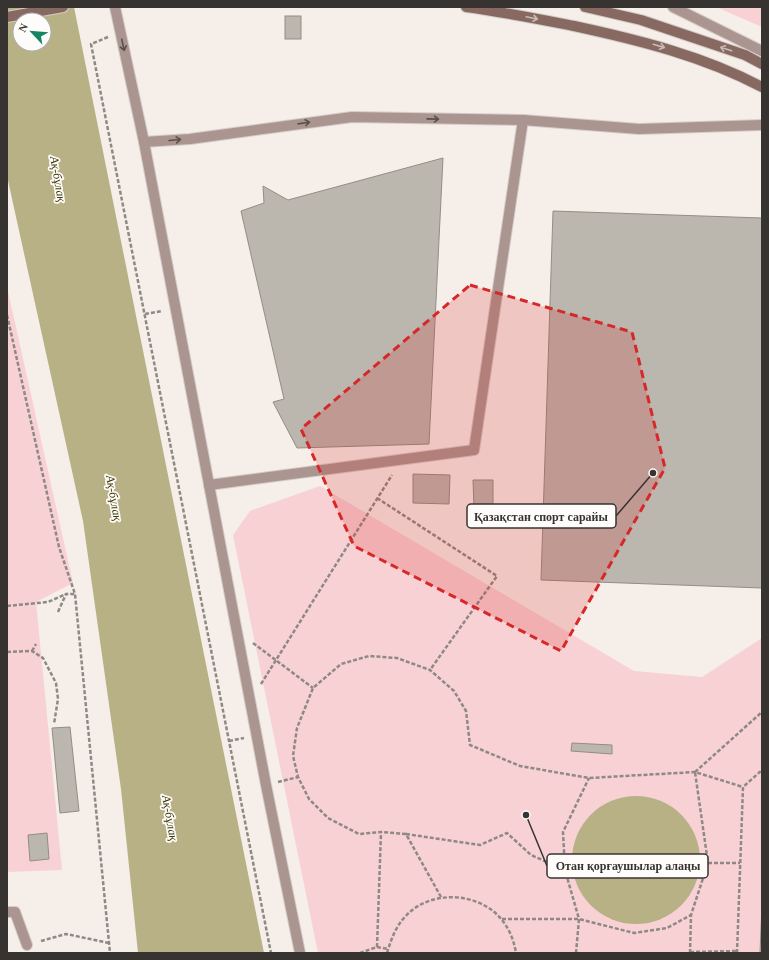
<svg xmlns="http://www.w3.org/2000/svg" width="769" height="960" font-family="Georgia,serif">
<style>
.green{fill:#f8d1d5}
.water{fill:#b8b186;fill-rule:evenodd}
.building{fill:#bbb6ae;stroke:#928d85}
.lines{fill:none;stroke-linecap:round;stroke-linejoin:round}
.service-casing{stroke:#d4ccc7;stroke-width:12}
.secondary-casing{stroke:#d4ccc7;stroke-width:12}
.path{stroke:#8f8985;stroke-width:2.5;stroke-dasharray:4 2;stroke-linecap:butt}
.service{stroke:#aa9590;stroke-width:10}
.secondary{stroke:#876962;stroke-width:10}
.oneway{stroke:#c8bab6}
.oneway2{stroke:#5a504e}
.marked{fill:#d62828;fill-opacity:0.2;stroke:#d62828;stroke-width:3;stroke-dasharray:8 5;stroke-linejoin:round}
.labels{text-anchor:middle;stroke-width:3.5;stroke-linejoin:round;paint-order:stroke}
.water-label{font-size:12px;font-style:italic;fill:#3f3700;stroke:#fefcfb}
.leader{fill:none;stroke:#373331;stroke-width:1.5}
.callout-dot{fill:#373331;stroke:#fefcfb;stroke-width:1.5}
.callout{fill:#fefcfb;stroke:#373331;stroke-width:1.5}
.callout-label{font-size:12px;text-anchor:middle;font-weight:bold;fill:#373331}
</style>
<rect width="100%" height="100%" fill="#f6eee8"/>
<g class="green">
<path d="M 716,7 L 762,7 L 762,27 Z"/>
<path d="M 7,287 L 73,583 L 36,602 L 62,870 L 7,872 Z"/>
<path d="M 320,486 L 634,671 L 702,677 L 762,638 L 762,953 L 318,953 L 233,535 L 250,511 Z"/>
</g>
<g class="water">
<path d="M 7,7 L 74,7 L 264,953 L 138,953 L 121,789 L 83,521 L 7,176 ZM 20,20 L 44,20 L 44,44 L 20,44 Z"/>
<circle cx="636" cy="860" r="64"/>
</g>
<g class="building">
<rect x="285" y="16" width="16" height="23"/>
<path d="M 443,158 L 429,444 L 297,448 L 273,402 L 284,399 L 241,211 L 264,203 L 263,186 L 288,200 Z"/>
<path d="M 553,211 L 762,218 L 762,588 L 541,580 Z"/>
<path d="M 413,474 L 450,475 L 449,504 L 413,503 Z"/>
<path d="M 473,480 L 493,480 L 493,507 L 474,508 Z"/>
<path d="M 70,727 L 79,811 L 60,813 L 52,728 Z"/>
<path d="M 572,743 L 612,745 L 612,754 L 571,751 Z"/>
<path d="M 47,833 L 49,859 L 30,861 L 28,835 Z"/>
<path d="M 762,905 L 762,953 L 760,953 Z"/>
</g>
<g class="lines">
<g class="service-casing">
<g id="service">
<path d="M 115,7 L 144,142 L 190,139 L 352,117 L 523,120 L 639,129 L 762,125"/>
<path d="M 673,7 L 762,51"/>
<path d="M 144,142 L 266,785 L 300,953"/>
<path d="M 209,485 L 474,450 L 523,120"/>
<path d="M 7,912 L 15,912 L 27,945"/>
</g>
</g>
<g class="secondary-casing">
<g id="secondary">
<path d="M 466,7 C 503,12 538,19 574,26 C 639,40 703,56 762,87"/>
<path d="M 585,7 L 641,20 L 745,55 L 762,64"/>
<path d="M 7,17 L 63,7"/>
</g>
</g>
<g class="path">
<path d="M 108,37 L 91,44 L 271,953"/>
<path d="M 145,314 L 162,311"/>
<path d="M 7,315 L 59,547 L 75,594 L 110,953"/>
<path d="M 377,498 L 497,576 L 430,670"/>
<path d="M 7,606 L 48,602 L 66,594"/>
<path d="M 58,612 L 66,594 L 75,594"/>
<path d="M 253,643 L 313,688"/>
<path d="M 32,651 L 36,644"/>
<path d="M 7,652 L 32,651 L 43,658 L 56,683 L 58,699 L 54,724"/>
<path d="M 261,684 L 392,475"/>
<path d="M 229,741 L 244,738"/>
<path d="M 695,772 L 762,712"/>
<path d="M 278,782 L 298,777"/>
<path d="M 406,834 L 480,845 L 507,833 L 531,855 L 565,870"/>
<path d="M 708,863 L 740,863"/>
<path d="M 441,897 L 406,834 L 381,832 L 359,834 L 328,818 L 309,799 L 298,777 L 293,756 L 297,728 L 313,688 L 341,664 L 369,656 L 397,658 L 430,670 L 454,691 L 466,711 L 470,745 L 520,766 L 589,778 L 695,772 L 743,787"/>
<path d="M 502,919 L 579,919 L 634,933 L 667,928 L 691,915"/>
<path d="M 41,941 L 66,934 L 109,943"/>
<path d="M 377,947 L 388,949"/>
<path d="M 690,952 L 737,951"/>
<path d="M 360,953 L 377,947 L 381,832"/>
<path d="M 387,953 C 391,940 395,928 404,918 C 428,889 479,891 502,920 C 510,930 514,941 516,953"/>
<path d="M 576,953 L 579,919 L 565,870 L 563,832 L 589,778"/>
<path d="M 690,953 L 691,915 L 708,863 L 695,772"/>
<path d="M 737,953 L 743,787 L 762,770"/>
</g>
<use href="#service" class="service"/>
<use href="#secondary" class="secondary"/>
</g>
<defs><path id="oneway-shaft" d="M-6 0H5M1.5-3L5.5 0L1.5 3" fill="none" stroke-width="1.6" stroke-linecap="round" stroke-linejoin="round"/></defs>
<g class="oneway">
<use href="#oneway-shaft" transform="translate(532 18) rotate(12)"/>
<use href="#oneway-shaft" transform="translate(659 46) rotate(16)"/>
<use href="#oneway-shaft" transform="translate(726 49) rotate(-162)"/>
</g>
<g class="oneway2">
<use href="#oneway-shaft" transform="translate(123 45) rotate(78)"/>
<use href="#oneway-shaft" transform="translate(433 119) rotate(1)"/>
<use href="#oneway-shaft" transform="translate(304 123) rotate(-8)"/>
<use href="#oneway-shaft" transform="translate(175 140) rotate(-5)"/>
</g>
<path class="marked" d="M 470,285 L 632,332 L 665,468 L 561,651 L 354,546 L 301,429 Z"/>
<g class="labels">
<g class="water-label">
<text transform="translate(58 179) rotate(80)" y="4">Ақ-бұлақ</text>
<text transform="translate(114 498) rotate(80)" y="4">Ақ-бұлақ</text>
<text transform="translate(170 818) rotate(80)" y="4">Ақ-бұлақ</text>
</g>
</g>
<path class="leader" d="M653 473L616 516M526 815L547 866"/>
<g class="callout-dot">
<circle cx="653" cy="473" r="4"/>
<circle cx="526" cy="815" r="4"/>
</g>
<g class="callout">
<rect x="467" y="504" width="149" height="24" rx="4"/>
<rect x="547" y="854" width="161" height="24" rx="4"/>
</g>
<g class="callout-label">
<text x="541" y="521">Қазақстан спорт сарайы</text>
<text x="628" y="870">Отан қорғаушылар алаңы</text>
</g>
<rect width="769" height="960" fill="none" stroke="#373331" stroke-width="16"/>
<g transform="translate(32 32) rotate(296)"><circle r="19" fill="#fefcfb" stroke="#aeacaa"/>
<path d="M0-3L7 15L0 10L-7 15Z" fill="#168563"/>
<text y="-6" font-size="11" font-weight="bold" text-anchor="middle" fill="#373331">N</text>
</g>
</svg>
